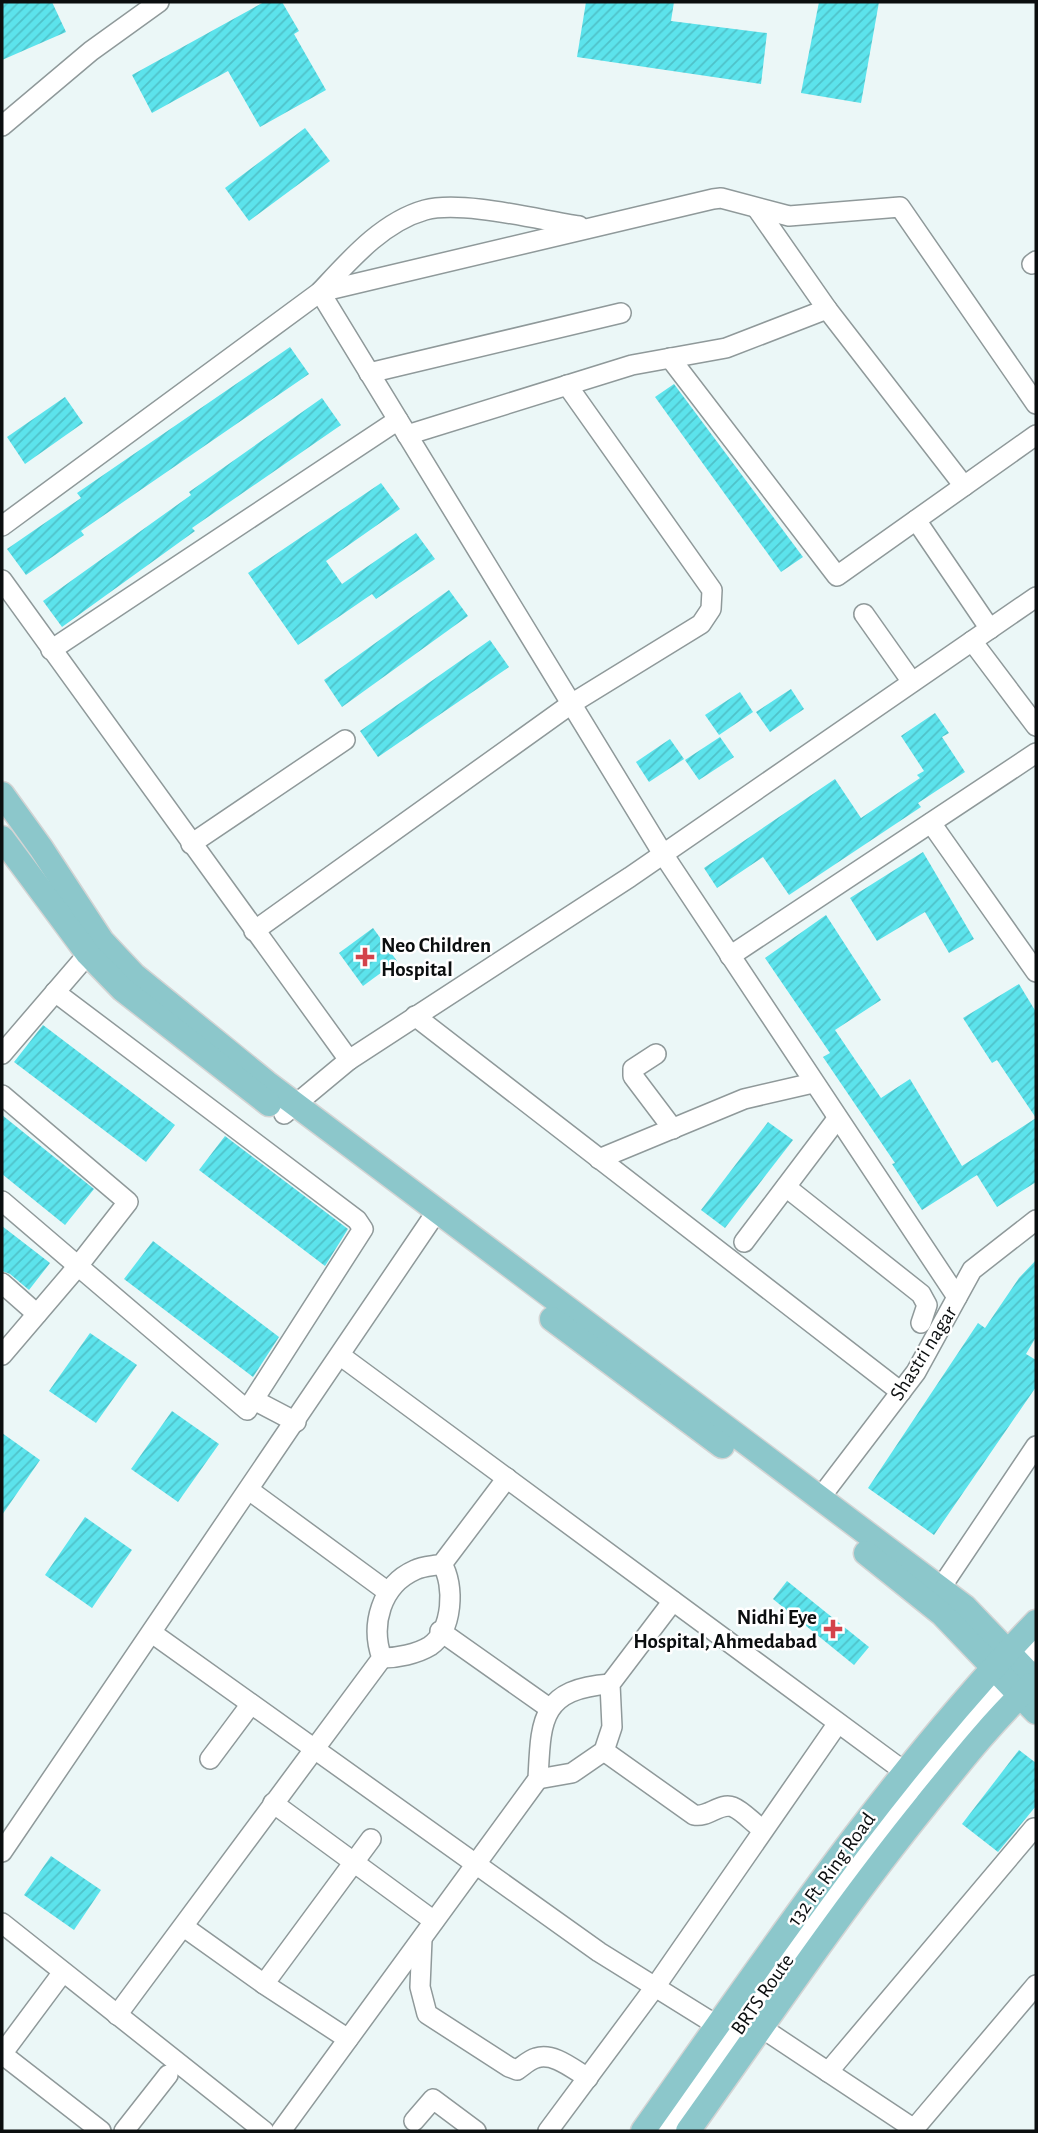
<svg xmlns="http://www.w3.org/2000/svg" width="1038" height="2133" font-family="'Alegreya Sans',sans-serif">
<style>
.building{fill:url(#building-hatch)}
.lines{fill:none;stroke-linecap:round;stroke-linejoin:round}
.minor-casing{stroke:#8f999a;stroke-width:22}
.major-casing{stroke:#d3d4d4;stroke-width:27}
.minor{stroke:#fff;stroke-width:19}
.major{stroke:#8cc7cb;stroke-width:24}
.poi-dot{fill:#d3434b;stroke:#fff;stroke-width:2.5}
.labels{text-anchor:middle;stroke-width:5;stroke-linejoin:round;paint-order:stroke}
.poi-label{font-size:21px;font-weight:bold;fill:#0b0e0f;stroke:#fff;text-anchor:start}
.street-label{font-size:21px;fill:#0b0e0f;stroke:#fff}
</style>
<defs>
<pattern id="building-hatch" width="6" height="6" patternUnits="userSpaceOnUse" patternTransform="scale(1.75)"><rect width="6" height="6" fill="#5ce3ec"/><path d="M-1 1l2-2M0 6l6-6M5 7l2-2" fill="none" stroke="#4fc2c9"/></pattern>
</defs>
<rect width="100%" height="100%" fill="#ebf7f7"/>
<g class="building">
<path d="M 2,2 L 52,2 L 66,32 L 2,60 Z"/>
<path d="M 264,2 L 282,2 L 299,31 L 294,34 L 326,90 L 260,127 L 228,71 L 152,113 L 132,75 Z"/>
<path d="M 586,2 L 674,2 L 671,21 L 767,33 L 761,84 L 577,57 Z"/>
<path d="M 819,2 L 879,2 L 861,103 L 801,93 Z"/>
<path d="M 305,128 L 330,161 L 249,221 L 225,188 Z"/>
<path d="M 290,347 L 309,374 L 81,531 L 84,535 L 26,575 L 7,549 L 81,498 L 77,493 Z"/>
<path d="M 674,384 L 803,557 L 781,572 L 655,397 Z"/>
<path d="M 65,397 L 83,423 L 25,464 L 7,437 Z"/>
<path d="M 322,398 L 341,425 L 192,528 L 195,531 L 62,627 L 43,601 L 191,495 L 189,492 Z"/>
<path d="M 381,483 L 400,509 L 326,561 L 342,584 L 416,533 L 435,559 L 376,599 L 372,594 L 298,645 L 248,573 Z"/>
<path d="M 449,590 L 468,616 L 342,707 L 324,680 Z"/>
<path d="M 490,640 L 509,667 L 378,757 L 360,731 Z"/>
<path d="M 791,689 L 804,709 L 770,732 L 756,712 Z"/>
<path d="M 740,692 L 753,712 L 719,735 L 705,715 Z"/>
<path d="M 935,713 L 949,733 L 942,737 L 965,772 L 918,803 L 921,807 L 789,895 L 763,857 L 717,888 L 704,868 L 835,779 L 861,818 L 920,778 L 917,775 L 924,771 L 901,736 Z"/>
<path d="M 720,737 L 734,757 L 699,780 L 685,760 Z"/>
<path d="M 670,739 L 684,759 L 649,782 L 636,762 Z"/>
<path d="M 923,852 L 974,939 L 949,953 L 925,912 L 877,941 L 850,898 Z"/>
<path d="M 826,915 L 881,1000 L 835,1030 L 881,1098 L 910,1079 L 962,1166 L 1036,1118 L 997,1060 L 992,1063 L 963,1018 L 1019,984 L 1036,1012 L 1036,1182 L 997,1207 L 977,1175 L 922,1210 L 892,1164 L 895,1163 L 823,1057 L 830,1053 L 765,958 Z"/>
<path d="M 373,928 L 397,961 L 363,986 L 339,953 Z"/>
<path d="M 43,1025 L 175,1125 L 146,1162 L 14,1062 Z"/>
<path d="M 2,1115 L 94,1189 L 65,1225 L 2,1174 Z"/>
<path d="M 768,1122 L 793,1140 L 725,1228 L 701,1210 Z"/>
<path d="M 225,1136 L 348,1229 L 325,1266 L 199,1170 Z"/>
<path d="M 2,1226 L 50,1263 L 29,1290 L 10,1274 L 2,1271 Z"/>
<path d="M 153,1241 L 279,1337 L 253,1377 L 124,1279 Z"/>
<path d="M 1036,1260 L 1036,1337 L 1026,1354 L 1036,1360 L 1036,1387 L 934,1535 L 868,1488 L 978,1323 L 985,1328 L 1019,1278 Z"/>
<path d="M 90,1333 L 137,1365 L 96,1423 L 49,1391 Z"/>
<path d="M 172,1411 L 219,1444 L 178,1502 L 131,1469 Z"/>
<path d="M 2,1433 L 40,1460 L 2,1515 Z"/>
<path d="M 85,1517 L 132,1550 L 92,1608 L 45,1575 Z"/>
<path d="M 787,1581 L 869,1647 L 854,1665 L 773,1599 Z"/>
<path d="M 1019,1750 L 1036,1763 L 1036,1806 L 998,1852 L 962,1824 Z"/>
<path d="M 51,1856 L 101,1890 L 74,1930 L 24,1895 Z"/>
</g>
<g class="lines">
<g class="minor-casing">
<g id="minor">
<path d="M 2,126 L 91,51 L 159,2"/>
<path d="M 758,210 L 827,309"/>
<path d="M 1032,264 L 1036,261"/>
<path d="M 670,358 L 837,576 L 1036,435"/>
<path d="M 369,373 L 621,313"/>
<path d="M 407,435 L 632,365 L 726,348 L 827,309 L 964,486"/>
<path d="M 916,520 L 990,629"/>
<path d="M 2,526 L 320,292 C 349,261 382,222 425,210 C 462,200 539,220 579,226"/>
<path d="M 2,580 L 349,1060"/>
<path d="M 864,614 L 912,682"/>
<path d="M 972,641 L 1036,726"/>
<path d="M 51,650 L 398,420"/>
<path d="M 931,823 L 1036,972"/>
<path d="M 191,844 L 345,740"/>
<path d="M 254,931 L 571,704 L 701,624 L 711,609 L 712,590 L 567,385"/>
<path d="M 730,956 L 1036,753"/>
<path d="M 415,1016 L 901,1392"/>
<path d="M 2,1054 L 88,954"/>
<path d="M 656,1054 L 633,1069 L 633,1076 L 673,1129"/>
<path d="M 2,1095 L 128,1202 L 78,1266 L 2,1201"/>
<path d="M 284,1114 L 349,1060 L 630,877 L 1036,597"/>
<path d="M 599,1159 L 744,1099 L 813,1083"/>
<path d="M 786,1187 L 921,1294 L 927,1305 L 921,1323"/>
<path d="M 744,1242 L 837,1119"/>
<path d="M 2,1283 L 37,1314"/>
<path d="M 957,1297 L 663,854 L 320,292 L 713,199 L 721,198 L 789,216 L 900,207 L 1036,404"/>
<path d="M 2,1355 L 78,1266 L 247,1410 L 363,1229 L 357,1220 L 55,992"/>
<path d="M 341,1356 L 905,1772"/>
<path d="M 254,1400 L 296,1422"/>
<path d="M 249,1490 L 388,1592"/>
<path d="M 820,1498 L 916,1372 L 972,1270 L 1036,1220"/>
<path d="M 940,1589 L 1036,1446"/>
<path d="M 440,1631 L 549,1708"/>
<path d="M 152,1633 L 599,1952 L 718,2026"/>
<path d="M 382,1658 C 397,1658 417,1654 430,1646 C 453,1630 455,1585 442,1564"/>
<path d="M 604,1751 L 694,1815 C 708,1818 720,1802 733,1807 C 743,1811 753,1823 762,1829"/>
<path d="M 210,1759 L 251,1704"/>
<path d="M 538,1779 L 572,1773 L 604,1751 L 612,1727 L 610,1684 L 673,1601"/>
<path d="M 273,1803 L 434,1921"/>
<path d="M 2,1852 L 437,1211"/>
<path d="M 2,1923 L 264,2131"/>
<path d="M 184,1927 L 264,1984"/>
<path d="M 422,1939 L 420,1987 L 427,2014 L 509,2067 L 517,2070 C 523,2066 529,2060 536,2058 C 554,2052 574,2070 588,2078"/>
<path d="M 117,2015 L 382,1658 C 370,1625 381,1585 415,1570 C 423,1566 434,1566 442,1564 L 507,1478"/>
<path d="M 762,2028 L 914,2129 L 1036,1985"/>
<path d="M 348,2039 L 264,1984 L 371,1839"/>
<path d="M 2,2054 L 101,2131"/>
<path d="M 2,2054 L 63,1972"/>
<path d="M 828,2072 L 1034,1828"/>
<path d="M 414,2121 L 433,2099 L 476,2131"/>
<path d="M 124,2131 L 168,2075"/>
<path d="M 281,2131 L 538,1779 C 541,1722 539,1689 610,1684"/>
<path d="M 548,2131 L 655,1987 L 838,1723"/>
<path d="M 666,2131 C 747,2019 823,1905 907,1795 C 947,1742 999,1697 1036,1642"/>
</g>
</g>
<g class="major-casing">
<g id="major">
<path d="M 2,794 L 41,848 L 102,941 L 134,975 L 267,1083 L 965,1607 L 1036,1681"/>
<path d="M 2,838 L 88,954 L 122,989 L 269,1104"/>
<path d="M 552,1319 L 722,1446"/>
<path d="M 866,1553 L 942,1614 L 1036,1712"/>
<path d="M 643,2131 C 767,1956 887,1777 1036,1622"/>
<path d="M 688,2131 C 766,2022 841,1910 926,1805 C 959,1764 992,1722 1031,1685"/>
</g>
</g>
<use href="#minor" class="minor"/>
<use href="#major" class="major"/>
</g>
<g class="poi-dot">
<path d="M361.5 946.5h7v7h7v7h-7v7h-7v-7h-7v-7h7z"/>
<path d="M829.5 1618.5h7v7h7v7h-7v7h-7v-7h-7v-7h7z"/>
</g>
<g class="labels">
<g class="poi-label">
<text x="381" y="952">Neo Children<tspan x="381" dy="24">Hospital</tspan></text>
<text x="817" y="1624" text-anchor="end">Nidhi Eye<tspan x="817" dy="24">Hospital, Ahmedabad</tspan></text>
</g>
<g class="street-label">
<text transform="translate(923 1353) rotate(-58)" y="7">Shastri nagar</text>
<text transform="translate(831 1869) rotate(-54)" y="7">132 Ft. Ring Road</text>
<text transform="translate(762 1994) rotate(-55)" y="7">BRTS Route</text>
</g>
</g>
<rect width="1038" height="2133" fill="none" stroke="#0b0e0f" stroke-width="7"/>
</svg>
